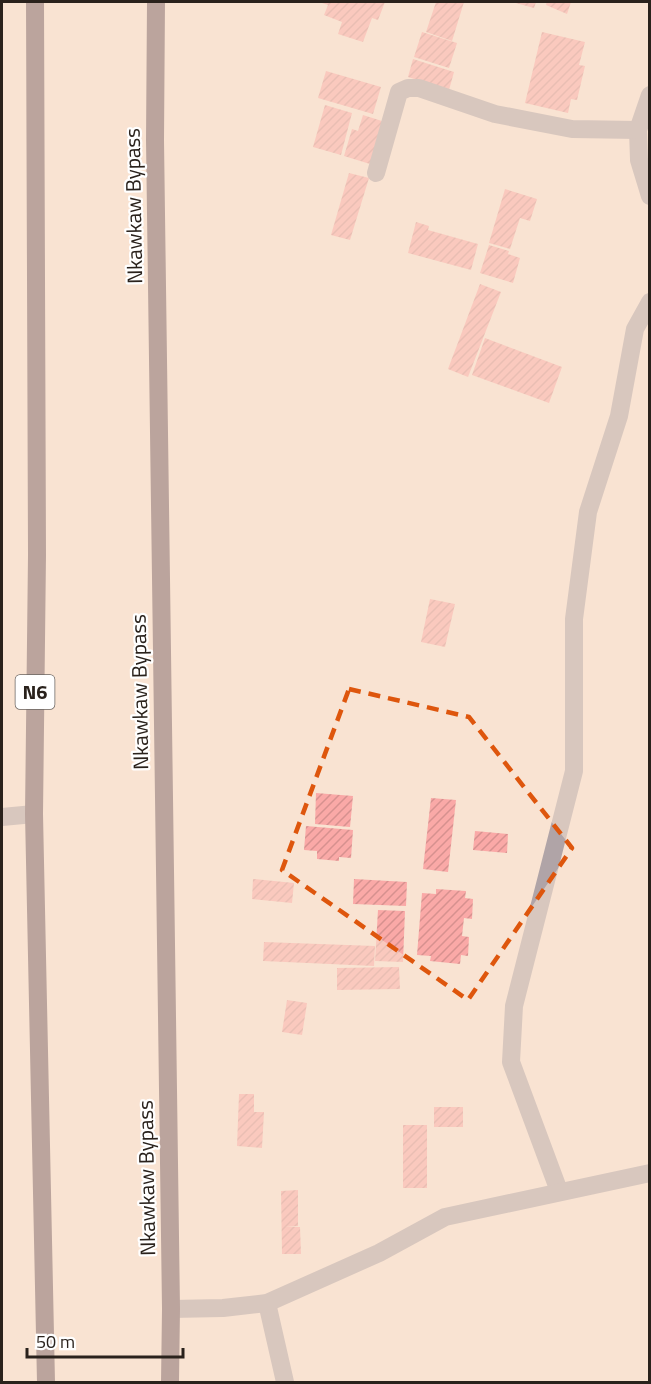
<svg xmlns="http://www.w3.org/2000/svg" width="651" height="1384" font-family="'Titillium Web',sans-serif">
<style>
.building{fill:url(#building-hatch)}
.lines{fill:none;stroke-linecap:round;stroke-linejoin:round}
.minor{stroke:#b0a4a7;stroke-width:18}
.highway{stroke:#70585e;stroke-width:18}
.marked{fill:none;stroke:#de560d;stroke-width:4.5;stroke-dasharray:12 8;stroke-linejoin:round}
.labels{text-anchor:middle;stroke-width:4.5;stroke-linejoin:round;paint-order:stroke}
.shield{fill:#fff;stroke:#6a6460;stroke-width:1.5}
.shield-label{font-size:20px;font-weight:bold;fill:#2a221c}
.street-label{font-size:21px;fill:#2a221c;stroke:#fff}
</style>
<defs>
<pattern id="building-hatch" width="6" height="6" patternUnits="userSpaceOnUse" patternTransform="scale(1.5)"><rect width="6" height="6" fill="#faa9a7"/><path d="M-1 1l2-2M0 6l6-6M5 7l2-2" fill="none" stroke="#d6918f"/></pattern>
</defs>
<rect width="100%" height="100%" fill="#f9e3d2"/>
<g class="building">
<path d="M 319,2 L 385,2 L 378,20 L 372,18 L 363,42 L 338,34 L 342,22 L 324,15 L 328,5 Z"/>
<path d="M 436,2 L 464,2 L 452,41 L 426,32 Z"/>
<path d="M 512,2 L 536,2 L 534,8 Z"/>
<path d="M 547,2 L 571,2 L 567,14 L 546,5 Z"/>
<path d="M 422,32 L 457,43 L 449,68 L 414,57 Z"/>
<path d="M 542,32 L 585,42 L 579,65 L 585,66 L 577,100 L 571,99 L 568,113 L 525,103 Z"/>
<path d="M 413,59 L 454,72 L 449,90 L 408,77 Z"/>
<path d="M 326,71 L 381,87 L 373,114 L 318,98 Z"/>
<path d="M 325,105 L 352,113 L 341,155 L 313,147 Z"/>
<path d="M 363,115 L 382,121 L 370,164 L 344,156 L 352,129 L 358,131 Z"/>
<path d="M 349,173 L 369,178 L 350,240 L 331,235 Z"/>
<path d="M 505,189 L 537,199 L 530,221 L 520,218 L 510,249 L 489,243 Z"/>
<path d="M 416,222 L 429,226 L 428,230 L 478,244 L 471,270 L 408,253 Z"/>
<path d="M 489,245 L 509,251 L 508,254 L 520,258 L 513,283 L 480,273 Z"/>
<path d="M 480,284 L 501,292 L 468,377 L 448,369 Z"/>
<path d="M 485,338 L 562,367 L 549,403 L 472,375 Z"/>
<path d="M 430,599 L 455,604 L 445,647 L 421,642 Z"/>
<path d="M 316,793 L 353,796 L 350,827 L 315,824 Z"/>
<path d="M 431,798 L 456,800 L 448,872 L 423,869 Z"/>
<path d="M 306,826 L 353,830 L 351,858 L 339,857 L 339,861 L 317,859 L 317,851 L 304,850 Z"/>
<path d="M 475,831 L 508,834 L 507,853 L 473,850 Z"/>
<path d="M 253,879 L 294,883 L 292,903 L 252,899 Z"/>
<path d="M 354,879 L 407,882 L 406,906 L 353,904 Z"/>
<path d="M 436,889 L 466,891 L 465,898 L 473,899 L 472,919 L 464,918 L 462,936 L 469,937 L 468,956 L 461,955 L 460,964 L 430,961 L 431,956 L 417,955 L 422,893 L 436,894 Z"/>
<path d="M 378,910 L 405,911 L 403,962 L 375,961 Z"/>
<path d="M 264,942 L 375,946 L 374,966 L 263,961 Z"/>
<path d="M 399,967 L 400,989 L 337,990 L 337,968 Z"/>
<path d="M 287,1000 L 307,1003 L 302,1035 L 282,1032 Z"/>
<path d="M 239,1094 L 254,1094 L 254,1112 L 264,1112 L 262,1148 L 237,1146 Z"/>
<rect x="434" y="1107" width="29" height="20"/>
<rect x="403" y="1125" width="24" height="63"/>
<path d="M 298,1190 L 298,1226 L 285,1227 L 300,1227 L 301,1254 L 282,1254 L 281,1191 Z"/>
</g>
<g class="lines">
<g class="minor">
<path d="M 650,95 L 638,130 L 639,160 L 650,196"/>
<path d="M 376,173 L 399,92 L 408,88 L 419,88 L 495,114 L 572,129 L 638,130"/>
<path d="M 2,817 L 34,814"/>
<path d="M 559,1191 L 511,1062 L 514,1006 L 574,771 L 574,619 L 588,512 L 619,416 L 635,329 L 650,302"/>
<path d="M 267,1303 L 285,1382"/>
<path d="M 171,1309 L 223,1308 L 267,1303 L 379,1253 L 445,1217 L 650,1173"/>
</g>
<g class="highway">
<path d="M 35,2 L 37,555 L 34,814 L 46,1382"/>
<path d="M 156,2 L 155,140 L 171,1309 L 170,1382"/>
</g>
</g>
<path d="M0 0H651V1384H0ZM 349,689 L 469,717 L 572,848 L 468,1000 L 282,870 Z" fill="#f9e3d2" fill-opacity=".55" fill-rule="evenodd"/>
<path class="marked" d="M 349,689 L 469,717 L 572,848 L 468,1000 L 282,870 Z"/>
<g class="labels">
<rect class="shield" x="15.5" y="675" width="39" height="34" rx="4.5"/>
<g class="shield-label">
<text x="35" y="699">N6</text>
</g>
<g class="street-label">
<text transform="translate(134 206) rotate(-91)" y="7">Nkawkaw Bypass</text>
<text transform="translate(140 692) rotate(-91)" y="7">Nkawkaw Bypass</text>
<text transform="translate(147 1178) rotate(-91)" y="7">Nkawkaw Bypass</text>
</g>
</g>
<rect width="651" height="1384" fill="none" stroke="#2a221c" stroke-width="6"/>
<path d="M27 1348v9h156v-9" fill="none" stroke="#2a221c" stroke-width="3"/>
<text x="36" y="1348" font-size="18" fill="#2a221c" stroke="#ffffff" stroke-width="4.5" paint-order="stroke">50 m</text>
</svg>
